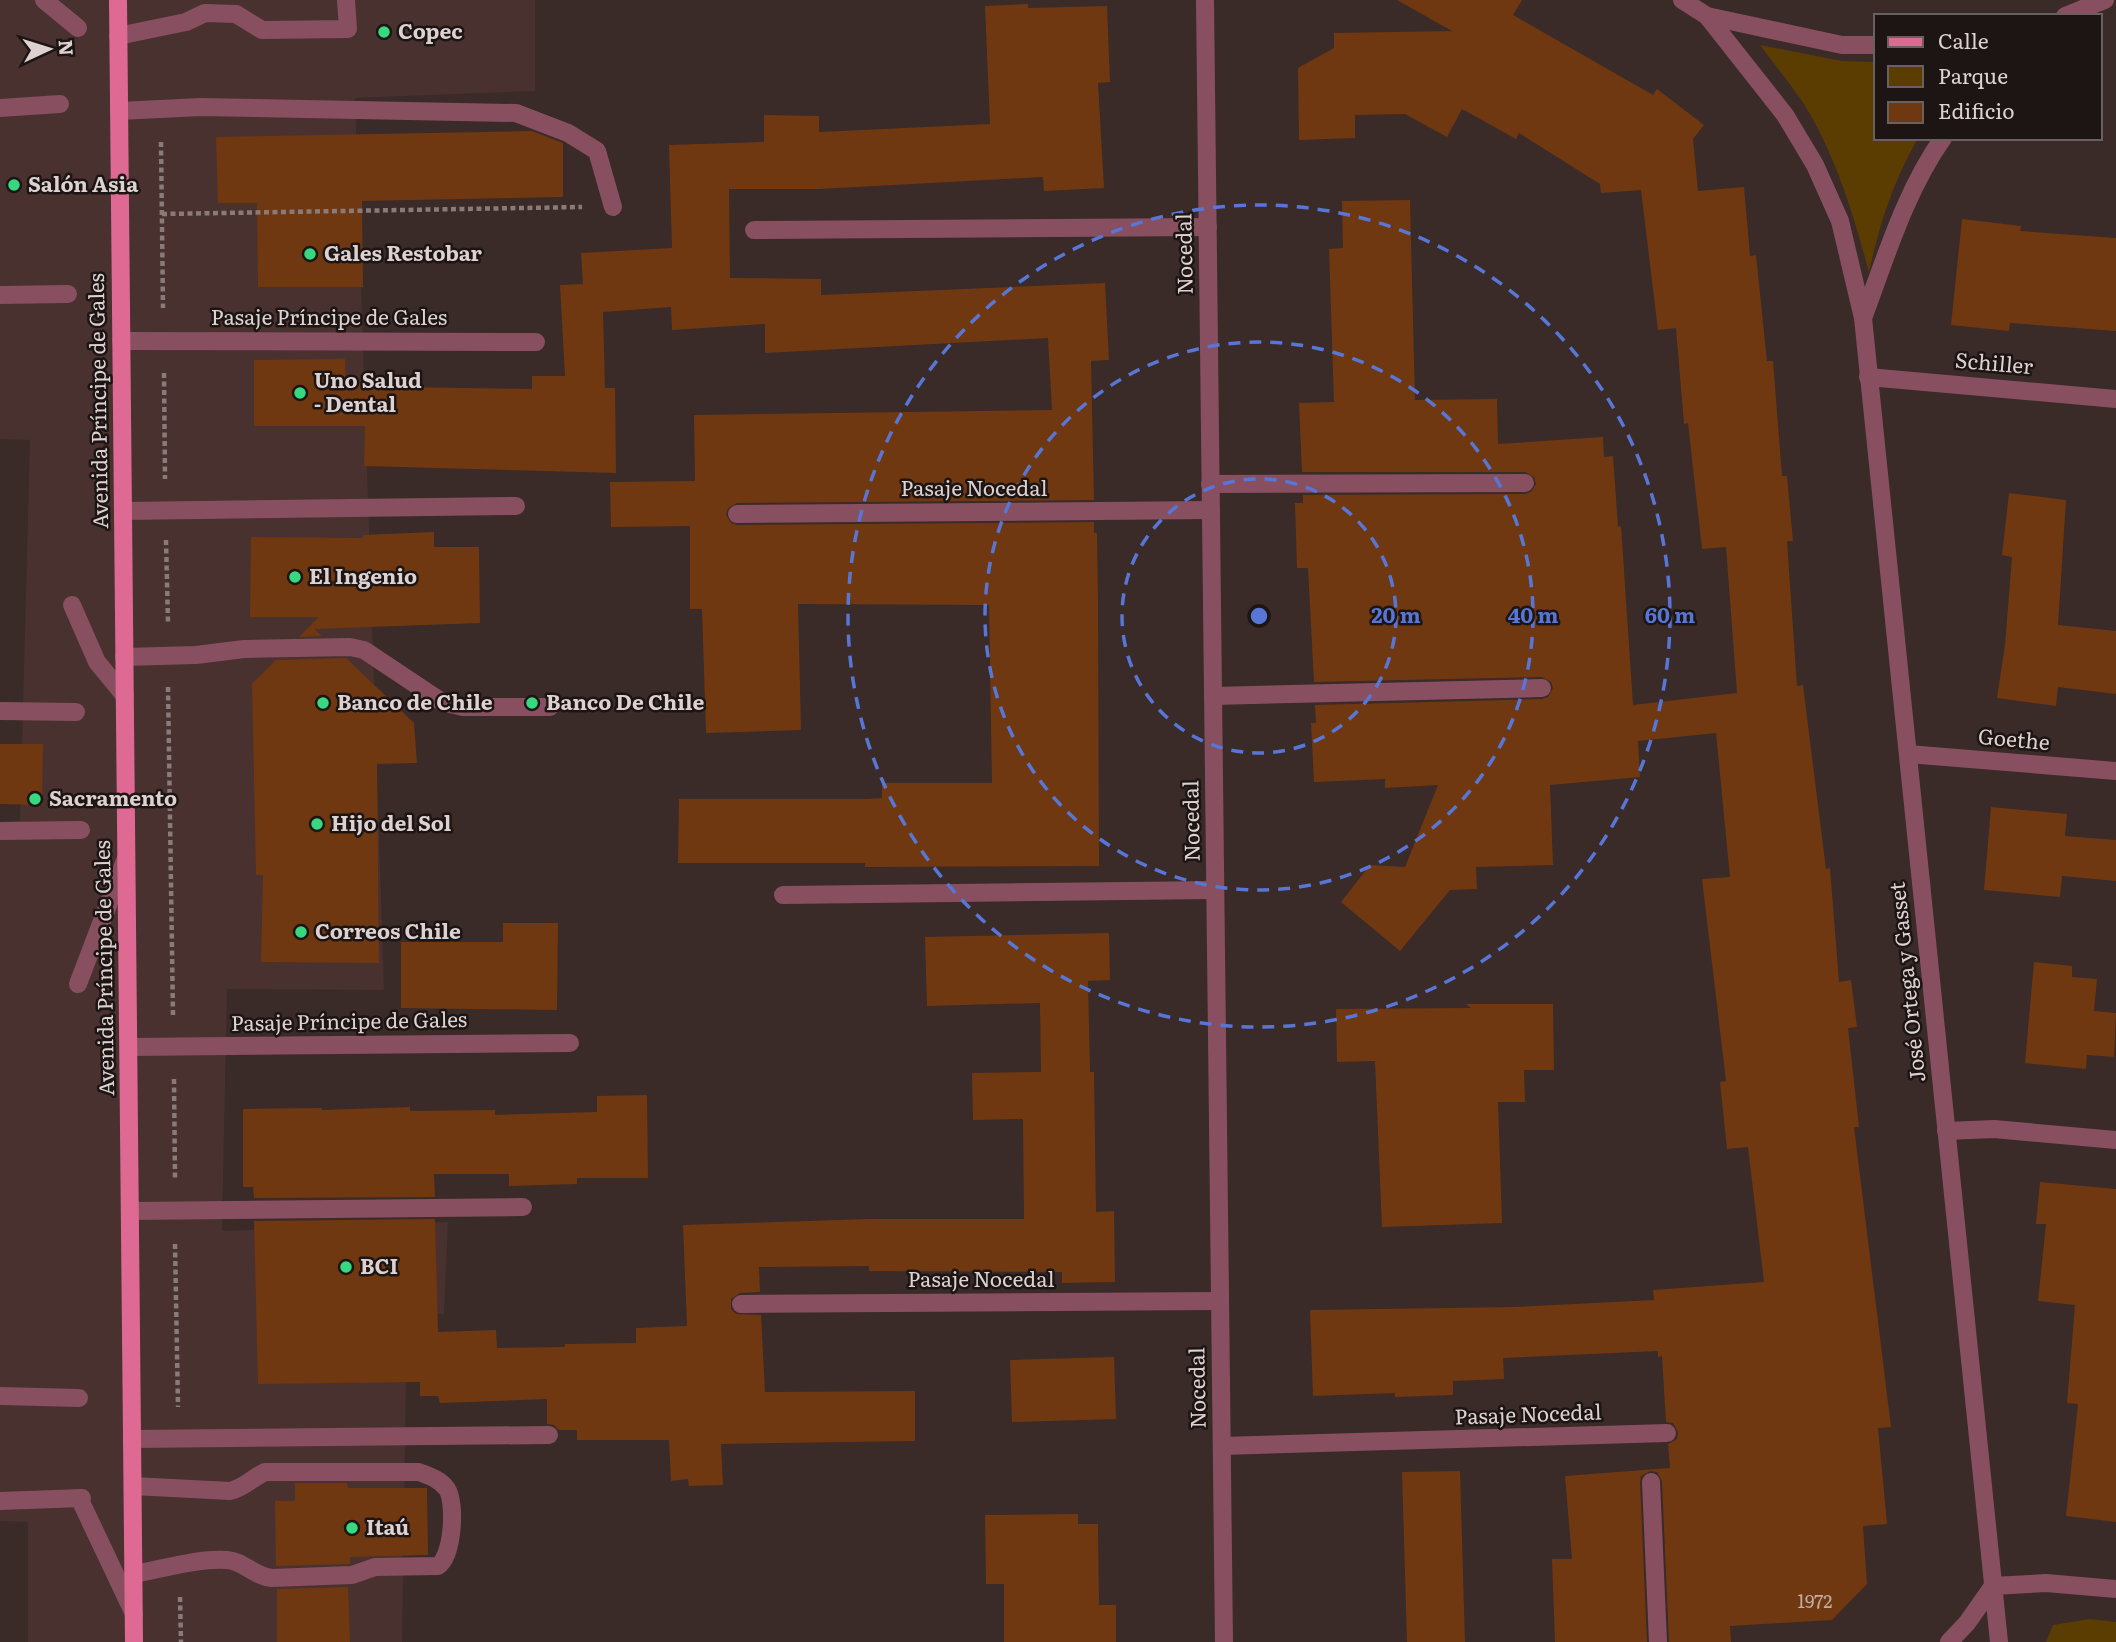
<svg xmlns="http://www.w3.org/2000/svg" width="2116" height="1642" font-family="Literata,serif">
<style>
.built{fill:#48312f}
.green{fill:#5b3d01}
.building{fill:#703811}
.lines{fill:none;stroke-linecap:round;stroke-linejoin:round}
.path{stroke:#887b79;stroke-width:4.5;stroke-dasharray:5 3.5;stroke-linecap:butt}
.minor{stroke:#884f61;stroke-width:18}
.major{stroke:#de6a93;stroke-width:18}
.ring{fill:none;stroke:#5776d6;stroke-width:3.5;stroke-dasharray:12 9}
.poi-dot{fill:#37d880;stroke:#1c1514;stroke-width:2.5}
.labels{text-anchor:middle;stroke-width:5;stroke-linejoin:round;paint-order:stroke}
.number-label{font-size:18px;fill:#c2aca1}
.poi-label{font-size:21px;font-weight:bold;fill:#ddd2d1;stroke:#1c1514;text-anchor:start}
.street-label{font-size:21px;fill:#ddd2d1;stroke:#1c1514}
.centre{fill:#5776d6;stroke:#1c1514;stroke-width:3.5}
.ring-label{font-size:21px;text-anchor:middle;font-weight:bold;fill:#5776d6;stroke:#1c1514;stroke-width:5;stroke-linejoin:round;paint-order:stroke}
</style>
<rect width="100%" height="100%" fill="#3a2a28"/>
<path class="built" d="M 0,0 L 535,0 L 535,91 L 355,98 L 384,990 L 227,989 L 222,1231 L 448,1222 L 444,1314 L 407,1314 L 402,1642 L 28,1642 L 28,1522 L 0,1521 L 0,822 L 20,821 L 30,440 L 0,439 Z"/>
<g class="green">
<path d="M 1760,45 L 1842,61 L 1876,62 L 1876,138 L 1918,138 C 1892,185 1881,220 1869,272 C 1853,213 1835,153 1802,101 C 1789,82 1774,64 1760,45 Z"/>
<path d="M 2090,1619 L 2116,1622 L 2116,1642 L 2046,1642 L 2053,1625 Z"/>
</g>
<g class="building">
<path d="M 1397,0 L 1522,0 L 1513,15 L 1653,95 L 1657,89 L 1704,125 L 1693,139 L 1698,191 L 1744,187 L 1750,256 L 1756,255 L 1767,361 L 1773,361 L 1782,476 L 1787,476 L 1793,541 L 1787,541 L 1797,686 L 1803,685 L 1826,869 L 1830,868 L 1839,982 L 1851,980 L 1857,1027 L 1848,1028 L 1859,1127 L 1854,1127 L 1891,1427 L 1878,1428 L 1887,1524 L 1863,1526 L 1867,1584 L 1832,1620 L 1730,1626 L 1731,1642 L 1669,1642 L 1662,1481 L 1657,1472 L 1650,1471 L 1641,1476 L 1640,1482 L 1647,1642 L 1555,1642 L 1552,1559 L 1572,1559 L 1565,1476 L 1670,1468 L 1668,1444 L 1677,1439 L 1678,1432 L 1673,1423 L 1666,1422 L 1662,1356 L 1658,1357 L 1658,1351 L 1503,1358 L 1504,1379 L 1453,1381 L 1453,1395 L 1395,1397 L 1395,1393 L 1313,1396 L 1310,1310 L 1515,1307 L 1654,1300 L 1653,1290 L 1764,1282 L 1748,1147 L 1727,1149 L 1720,1082 L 1726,1081 L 1702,879 L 1730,877 L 1716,733 L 1638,741 L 1640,777 L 1550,785 L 1553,865 L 1476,867 L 1477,889 L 1450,890 L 1400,951 L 1341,902 L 1370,865 L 1405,867 L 1438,785 L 1385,788 L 1385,779 L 1314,782 L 1311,723 L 1316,723 L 1315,705 L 1542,699 L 1548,697 L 1553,688 L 1551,682 L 1542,677 L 1314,682 L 1308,568 L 1297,568 L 1295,503 L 1303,503 L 1303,495 L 1525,494 L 1531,492 L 1536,484 L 1534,477 L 1525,472 L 1302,472 L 1299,403 L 1334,402 L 1329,249 L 1343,248 L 1342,201 L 1410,200 L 1415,400 L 1497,399 L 1498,444 L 1603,437 L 1604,457 L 1613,456 L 1618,527 L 1621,526 L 1633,705 L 1737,693 L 1726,547 L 1702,549 L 1688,423 L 1684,424 L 1676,328 L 1658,330 L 1641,190 L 1601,193 L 1600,184 L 1519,133 L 1516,139 L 1462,109 L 1447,137 L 1405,114 L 1355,115 L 1355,138 L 1299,140 L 1298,68 L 1334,48 L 1334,33 L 1452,31 Z"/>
<path d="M 1028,4 L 1028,8 L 1107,6 L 1110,82 L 1098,83 L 1104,188 L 1044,191 L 1043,177 L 819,189 L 729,189 L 730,278 L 821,279 L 821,295 L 1105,283 L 1109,360 L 1091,361 L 1094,500 L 737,503 L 728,508 L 726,515 L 731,523 L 737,525 L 1094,522 L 1094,533 L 1097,533 L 1098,603 L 1099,866 L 865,867 L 865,863 L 678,863 L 679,799 L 865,799 L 882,798 L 882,783 L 992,783 L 989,605 L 798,604 L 801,730 L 706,733 L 702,609 L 690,609 L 690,526 L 611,527 L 610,482 L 695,481 L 694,415 L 1052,410 L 1048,338 L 765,353 L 765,324 L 672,330 L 671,307 L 603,312 L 605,388 L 615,388 L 616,473 L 364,466 L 365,426 L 254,426 L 254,360 L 345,359 L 346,382 L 405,384 L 405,387 L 532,389 L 532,376 L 565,376 L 560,285 L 583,284 L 581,253 L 672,248 L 669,145 L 764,142 L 764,115 L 819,116 L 819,132 L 990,124 L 985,6 Z"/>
<path d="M 532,131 L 563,143 L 563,197 L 362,201 L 363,287 L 258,287 L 257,203 L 218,203 L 216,137 Z"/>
<path d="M 1962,219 L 2021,226 L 2020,231 L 2116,238 L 2116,331 L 2010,323 L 2009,331 L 1951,325 Z"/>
<path d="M 2009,493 L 2066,500 L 2058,625 L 2116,631 L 2116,694 L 2058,687 L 2056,706 L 1997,698 L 2005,645 L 2012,557 L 2002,555 Z"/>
<path d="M 434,532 L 434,547 L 479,547 L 480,623 L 314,629 L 322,636 L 299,637 L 319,617 L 250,617 L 251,537 L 363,538 L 363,535 Z"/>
<path d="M 346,658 L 414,723 L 417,763 L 377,764 L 379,963 L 261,962 L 263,875 L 256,875 L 252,684 L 276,660 Z"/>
<path d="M 0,744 L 43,744 L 42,805 L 0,804 Z"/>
<path d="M 1991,807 L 2067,814 L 2065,836 L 2116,840 L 2116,881 L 2062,876 L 2060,897 L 1984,890 Z"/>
<path d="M 503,923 L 558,923 L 557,1010 L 401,1008 L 401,942 L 503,942 Z"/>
<path d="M 1109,933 L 1110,980 L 1088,981 L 1090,1072 L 1094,1072 L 1096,1212 L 1114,1211 L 1115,1282 L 1062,1283 L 1062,1272 L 869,1271 L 869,1266 L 759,1267 L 760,1292 L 740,1293 L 731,1299 L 731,1309 L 736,1314 L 761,1315 L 765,1392 L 915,1391 L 915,1441 L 721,1444 L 723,1485 L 689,1486 L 688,1479 L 671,1481 L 669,1440 L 577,1440 L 577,1430 L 559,1430 L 554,1425 L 547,1424 L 547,1399 L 440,1403 L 438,1396 L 420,1396 L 420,1382 L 258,1384 L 254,1221 L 435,1219 L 438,1332 L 496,1330 L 497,1348 L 565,1347 L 565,1344 L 636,1343 L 636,1328 L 687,1326 L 683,1225 L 869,1219 L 1024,1219 L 1023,1119 L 973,1120 L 972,1073 L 1041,1072 L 1040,1003 L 927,1006 L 925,937 Z"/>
<path d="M 2034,962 L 2072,966 L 2072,977 L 2097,979 L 2094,1011 L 2116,1013 L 2114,1057 L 2087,1055 L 2086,1069 L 2025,1063 Z"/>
<path d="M 1466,1004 L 1553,1004 L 1554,1070 L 1524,1070 L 1525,1102 L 1498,1102 L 1502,1223 L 1382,1227 L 1375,1061 L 1337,1062 L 1336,1009 L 1471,1008 Z"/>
<path d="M 647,1095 L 648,1178 L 577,1178 L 577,1184 L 509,1186 L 509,1174 L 434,1174 L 435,1197 L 254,1198 L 253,1187 L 243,1187 L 243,1109 L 322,1108 L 322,1110 L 410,1107 L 410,1111 L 495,1110 L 495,1115 L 597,1112 L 597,1096 Z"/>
<path d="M 2040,1182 L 2116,1189 L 2116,1522 L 2066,1516 L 2078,1404 L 2067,1403 L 2075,1305 L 2038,1301 L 2046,1224 L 2036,1224 Z"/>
<path d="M 1114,1357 L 1116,1419 L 1012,1422 L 1010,1360 Z"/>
<path d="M 1460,1471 L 1465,1642 L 1407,1642 L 1402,1472 Z"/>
<path d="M 295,1483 L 347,1483 L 348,1488 L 427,1488 L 428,1555 L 350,1557 L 350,1564 L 276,1566 L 275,1501 L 295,1501 Z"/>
<path d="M 1078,1514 L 1078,1524 L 1098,1524 L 1099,1605 L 1116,1605 L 1116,1642 L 1004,1642 L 1004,1584 L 986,1584 L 985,1515 Z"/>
<path d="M 348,1587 L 350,1642 L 277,1642 L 277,1589 Z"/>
</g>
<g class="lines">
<g class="path">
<path d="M 161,142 L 163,308"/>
<path d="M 162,214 L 582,207"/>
<path d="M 164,373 L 165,479"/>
<path d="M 166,540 L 168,623"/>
<path d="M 168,687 L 173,1015"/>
<path d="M 174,1079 L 175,1179"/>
<path d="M 175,1244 L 178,1407"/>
<path d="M 180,1597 L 181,1642"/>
</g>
<g class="minor">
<path d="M 44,0 L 78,28"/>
<path d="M 1205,0 L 1224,1642"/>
<path d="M 1682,0 L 1707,16 L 1842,45 L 1876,45"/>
<path d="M 1707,16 L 1785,115 L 1815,165 L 1840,221 L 1863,318 L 1999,1642"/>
<path d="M 2065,16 L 2105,0"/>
<path d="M 118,36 L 186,22 L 205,13 L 236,14 L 262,30 L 348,29 L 346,0"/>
<path d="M 0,108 L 60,104"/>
<path d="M 119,111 L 201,107 L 516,113 L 568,133 L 597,151 L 613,207"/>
<path d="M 754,230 L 1208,227"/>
<path d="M 0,295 L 68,294"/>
<path d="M 1863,318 C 1886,257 1905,192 1943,138"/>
<path d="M 121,341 L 536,342"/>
<path d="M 1868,377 L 2116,399"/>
<path d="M 1210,484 L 1525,483"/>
<path d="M 123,511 L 516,506"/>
<path d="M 737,514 L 1211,510"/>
<path d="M 72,605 L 97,662 L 125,696"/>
<path d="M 124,657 L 196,655 L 244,649 L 350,647 L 364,650 L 442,702 L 463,707 L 550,707"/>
<path d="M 1213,696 L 1542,688"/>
<path d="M 0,711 L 76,712"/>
<path d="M 1908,754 L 2116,771"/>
<path d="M 0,831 L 81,830"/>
<path d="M 783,895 L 1215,890"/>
<path d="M 78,984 L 126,858"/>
<path d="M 129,1047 L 570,1043"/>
<path d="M 1946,1131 L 1994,1129 L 2116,1140"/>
<path d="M 130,1211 L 523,1207"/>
<path d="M 741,1304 L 1220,1301"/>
<path d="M 0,1396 L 79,1398"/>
<path d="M 132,1439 L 549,1435"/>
<path d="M 1222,1446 L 1667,1433"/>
<path d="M 1651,1482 L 1658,1642"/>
<path d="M 133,1486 L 230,1491 C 244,1488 252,1478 265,1472 L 419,1472 C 429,1476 440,1479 447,1489 C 456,1503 453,1556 438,1566 L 375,1567 L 352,1575 L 272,1578 C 253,1576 244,1561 227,1560 C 199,1558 162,1569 134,1574"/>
<path d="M 0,1501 L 82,1498"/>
<path d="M 82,1504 L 134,1614"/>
<path d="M 1949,1642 L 1967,1623 L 1993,1586 L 2046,1583 L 2116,1589"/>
</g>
<path class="major" d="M 118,0 L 134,1642"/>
</g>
<g class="ring">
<circle cx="1259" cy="616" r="137"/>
<circle cx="1259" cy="616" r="274"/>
<circle cx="1259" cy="616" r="411"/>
</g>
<g class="poi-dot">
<circle cx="384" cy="32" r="7"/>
<circle cx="14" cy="185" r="7"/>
<circle cx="310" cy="254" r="7"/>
<circle cx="300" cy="393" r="7"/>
<circle cx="295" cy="577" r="7"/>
<circle cx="323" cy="703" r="7"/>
<circle cx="532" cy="703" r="7"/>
<circle cx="35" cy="799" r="7"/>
<circle cx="317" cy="824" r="7"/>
<circle cx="301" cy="932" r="7"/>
<circle cx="346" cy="1267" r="7"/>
<circle cx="352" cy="1528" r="7"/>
</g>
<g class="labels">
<g class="number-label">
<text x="1815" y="1608">1972</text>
</g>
<g class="poi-label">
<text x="398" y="39">Copec</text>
<text x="28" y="192">Salón Asia</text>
<text x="324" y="261">Gales Restobar</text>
<text x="314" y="388">Uno Salud<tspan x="314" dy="24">- Dental</tspan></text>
<text x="309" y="584">El Ingenio</text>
<text x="337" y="710">Banco de Chile</text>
<text x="546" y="710">Banco De Chile</text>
<text x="49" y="806">Sacramento</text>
<text x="331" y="831">Hijo del Sol</text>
<text x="315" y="939">Correos Chile</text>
<text x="360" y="1274">BCI</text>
<text x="366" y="1535">Itaú</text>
</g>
<g class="street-label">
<text transform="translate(1185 254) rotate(-91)" y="7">Nocedal</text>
<text x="329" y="325">Pasaje Príncipe de Gales</text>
<text transform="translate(1994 364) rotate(5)" y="7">Schiller</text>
<text transform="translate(99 401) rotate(-91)" y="7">Avenida Príncipe de Gales</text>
<text x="974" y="496">Pasaje Nocedal</text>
<text transform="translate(2014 740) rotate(5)" y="7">Goethe</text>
<text transform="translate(1192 821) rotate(-91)" y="7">Nocedal</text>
<text transform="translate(105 968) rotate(-91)" y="7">Avenida Príncipe de Gales</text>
<text transform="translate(1908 982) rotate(-96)" y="7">José Ortega y Gasset</text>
<text transform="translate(349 1022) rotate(-1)" y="7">Pasaje Príncipe de Gales</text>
<text x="981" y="1287">Pasaje Nocedal</text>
<text transform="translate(1198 1388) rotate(-91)" y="7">Nocedal</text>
<text transform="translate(1528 1415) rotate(-2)" y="7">Pasaje Nocedal</text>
</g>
</g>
<circle cx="1259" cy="616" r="10" class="centre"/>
<g class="ring-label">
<text x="1396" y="623">20 m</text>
<text x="1533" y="623">40 m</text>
<text x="1670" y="623">60 m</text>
</g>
<rect x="1874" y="14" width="228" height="126" fill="#1c1514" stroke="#696160" stroke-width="2"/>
<rect x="1888" y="37" width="35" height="10" fill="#de6a93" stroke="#696160" stroke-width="2"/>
<text x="1938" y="49" font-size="21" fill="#ddd2d1">Calle</text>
<rect x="1888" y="66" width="35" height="21" fill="#5b3d01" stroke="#696160" stroke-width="2"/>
<text x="1938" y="84" font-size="21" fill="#ddd2d1">Parque</text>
<rect x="1888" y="102" width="35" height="21" fill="#703811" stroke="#696160" stroke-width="2"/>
<text x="1938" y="119" font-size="21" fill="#ddd2d1">Edificio</text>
<g transform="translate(49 49) rotate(86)" stroke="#1c1514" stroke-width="5" paint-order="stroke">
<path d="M0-5L12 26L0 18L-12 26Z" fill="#ddd2d1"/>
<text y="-10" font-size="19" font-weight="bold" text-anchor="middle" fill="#ddd2d1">N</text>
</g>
</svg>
